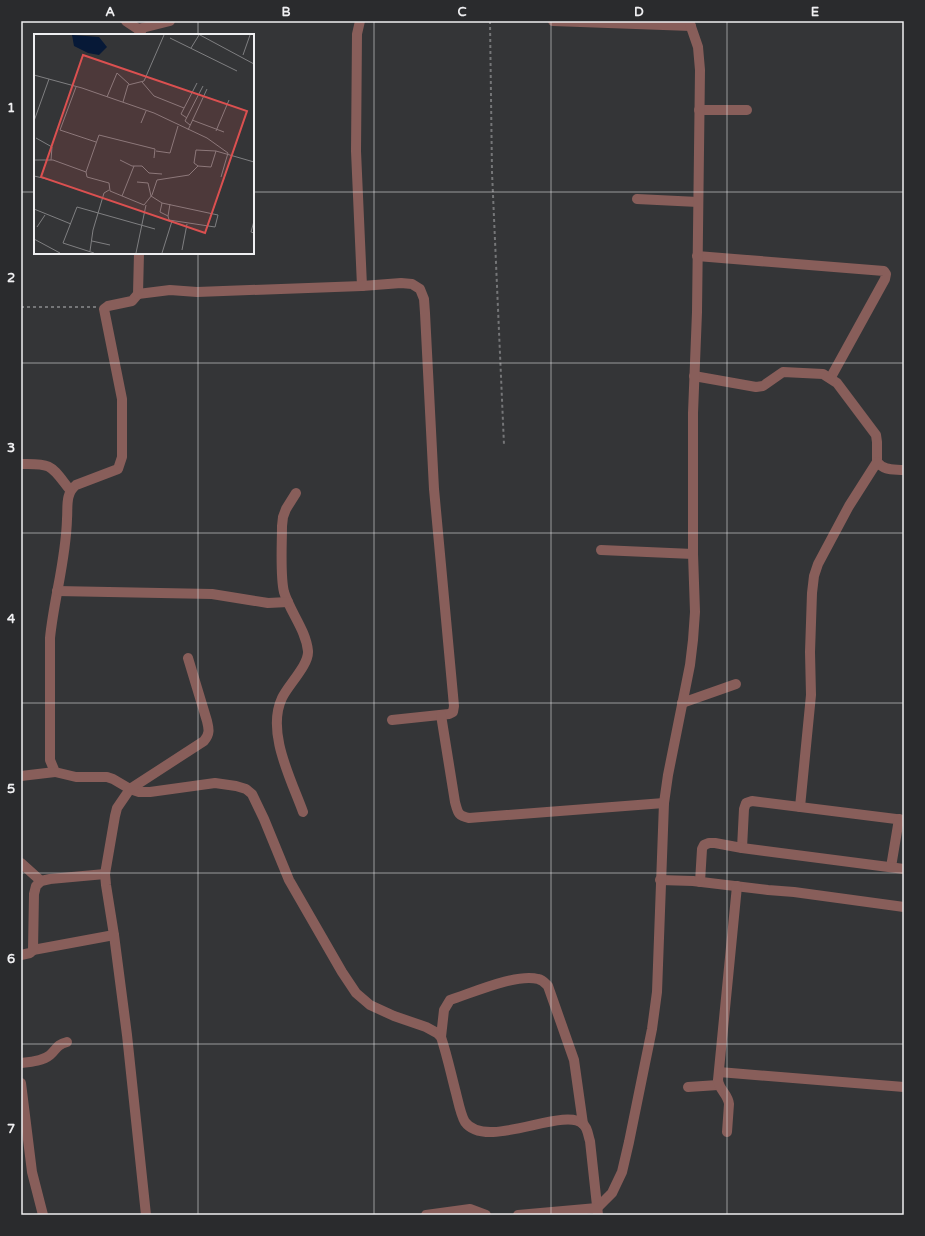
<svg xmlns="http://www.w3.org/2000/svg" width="925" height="1236" font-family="'Varela Round',sans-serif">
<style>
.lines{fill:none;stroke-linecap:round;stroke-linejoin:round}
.path{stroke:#757678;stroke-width:2;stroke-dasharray:3 3;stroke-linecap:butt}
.minor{stroke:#885e5a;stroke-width:10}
.grid{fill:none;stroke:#efeff1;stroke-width:1;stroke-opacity:0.55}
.inset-road{fill:none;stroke:#7f7f81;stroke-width:1}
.view{fill:#db5050;fill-opacity:0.15;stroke:#db5050;stroke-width:2}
.inset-edge{fill:none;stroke:#efeff1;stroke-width:2}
.neatline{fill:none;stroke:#efeff1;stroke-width:1.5}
.grid-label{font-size:13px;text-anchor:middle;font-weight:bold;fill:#efeff1}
</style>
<rect width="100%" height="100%" fill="#343537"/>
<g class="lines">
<g class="path">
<path d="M 490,21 L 492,172 L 504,445"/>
<path d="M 21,307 L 96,307"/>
</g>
<g class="minor">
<path d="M 126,21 L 138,29 L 141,33"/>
<path d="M 360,21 L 357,34 L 356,151 L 362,286"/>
<path d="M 553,21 L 691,26"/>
<path d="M 138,29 L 170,21"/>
<path d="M 699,110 L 747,110"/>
<path d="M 637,199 L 698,202"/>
<path d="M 139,253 L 138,294 L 132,301 L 108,306 L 104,309 L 122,399 L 122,457 L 118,469 L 76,485 C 65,494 68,507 67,519 C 66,560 54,598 50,638 L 50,760 L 55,772 L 76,777 L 107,777 L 113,779 L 130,789 L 139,792 L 150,792 L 215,783 L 236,786 L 246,789 L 252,794 L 264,819 L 289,880 L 342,972 L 356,993 L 370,1005 L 394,1016 L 426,1027 L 437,1033 L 441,1037 C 447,1055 451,1074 456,1093 C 458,1101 461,1116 465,1122 C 486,1151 564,1106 583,1124 C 588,1128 588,1136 590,1141 L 598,1215"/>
<path d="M 697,256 L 884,271 L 886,274 L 885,279 L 831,377"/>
<path d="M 138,294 L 170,290 L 197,292 L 362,286 L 401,283 L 412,284 L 420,289 L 424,299 L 425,313 L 434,489 L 454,706 L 453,712 L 449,714 L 392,720"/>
<path d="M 694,376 L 756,387 L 763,386 L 783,372 L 823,374 L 837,383 L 876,435 L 877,442 L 877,462 C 885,471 892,469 904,470"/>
<path d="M 21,464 C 53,463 51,466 70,490"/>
<path d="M 296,493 L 286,509 L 283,517 L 282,526 C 282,544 280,576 284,592 C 290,612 306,630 308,651 C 309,665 288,685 282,698 C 266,732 291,779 303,812"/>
<path d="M 601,550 L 693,554"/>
<path d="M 57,591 L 212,594 L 268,603 L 288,602"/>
<path d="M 682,703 L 736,684"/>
<path d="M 441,715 L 455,802 C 458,813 458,816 469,818 L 664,803"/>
<path d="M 21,776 L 55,772"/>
<path d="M 800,807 L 811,695 L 810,652 L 812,593 L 814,576 L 818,564 L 849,506 L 877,462"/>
<path d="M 742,848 L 744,809 L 746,803 L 752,801 L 904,820"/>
<path d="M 21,863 L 41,881"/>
<path d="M 891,867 L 899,819"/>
<path d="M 660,880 L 693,881 L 768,890 L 794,892 L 904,907"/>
<path d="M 700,882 L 702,849 L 704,845 L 709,843 L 715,843 L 742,848 L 904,869"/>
<path d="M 33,950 L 114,935"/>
<path d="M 21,955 L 30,953 L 33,950 L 34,894 L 36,886 L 41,881 L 50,879 L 105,874"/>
<path d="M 441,1037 L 444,1010 L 450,1000 C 472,993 517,973 538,979 C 543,980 545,983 548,986 L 574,1060 L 583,1124"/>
<path d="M 21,1063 C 30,1062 43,1061 50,1055 C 57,1049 56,1045 67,1042"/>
<path d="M 719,1072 L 904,1087"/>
<path d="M 21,1083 L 32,1172 L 43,1215"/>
<path d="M 688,1087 L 718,1085"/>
<path d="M 727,1132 L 729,1104 C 728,1094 719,1090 718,1080 L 737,886"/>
<path d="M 146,1215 L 127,1035 L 114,935 L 106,885 L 105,874 L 115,816 L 117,808 L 130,789 L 204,741 C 210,734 209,729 207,721 L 188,658"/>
<path d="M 426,1215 L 470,1209 L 486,1215"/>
<path d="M 518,1215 L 597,1208 L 612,1193 L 622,1172 L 629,1142 L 652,1029 L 657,992 L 664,803 L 668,775 L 690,665 L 693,640 L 695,612 L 693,554 L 693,413 L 697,312 L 700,70 L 698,47 L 689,21"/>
</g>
</g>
<path class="grid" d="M 198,21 L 198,35M 374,21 L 374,1215M 551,21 L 551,1215M 727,21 L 727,1215M 21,192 L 35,192M 253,192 L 904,192M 198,253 L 198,1215M 21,363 L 904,363M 21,533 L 904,533M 21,703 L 904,703M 21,873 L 904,873M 21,1044 L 904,1044"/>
<g transform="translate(34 34)">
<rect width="220" height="220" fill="#343537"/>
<path d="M 38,1 L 65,3 L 73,13 L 65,21 L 54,19 L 40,12 Z" fill="#071937"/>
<path class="inset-road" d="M 166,1 L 220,30M 136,4 L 203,37M 157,14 L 165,1M 209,21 L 216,1M 0,41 L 48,54 L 120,79 L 173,104 L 194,119 L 187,143M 108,48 L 120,62 L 150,74M 42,53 L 26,96 L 62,108M 73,63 L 83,39 L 95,50M 89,68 L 94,51 L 110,47 L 130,1M 153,84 L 147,80 L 163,49M 158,86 L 190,98M 0,87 L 15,45M 107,89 L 112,77M 156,91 L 151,87 L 169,52M 154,96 L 173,55M 182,97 L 195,66M 2,104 L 18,113 L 17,126M 122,117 L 136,119 L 144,92M 0,126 L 19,126 L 52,138 L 53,143 L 75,149 L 76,157 L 110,171 L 118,161 L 123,146 L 155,141 L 164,132 L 177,133 L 182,117 L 220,128M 86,126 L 98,132 L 108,132 L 115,139 L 128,140M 164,132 L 160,129 L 162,116 L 182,117M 52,138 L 65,101 L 121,115 L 120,124M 0,142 L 13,145M 103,148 L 114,149 L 117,162 L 128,169 L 184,181 L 181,193 L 135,186 L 134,182 L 126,178 L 128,169M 88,162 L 100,132M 0,175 L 37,190M 134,182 L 136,170M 220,187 L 217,198 L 220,199M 3,193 L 11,181M 0,205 L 26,219M 58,207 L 76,211M 148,216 L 153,190M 56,217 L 59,196 L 70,159 L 75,156M 60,219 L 29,209 L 43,173 L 121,195M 102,219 L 112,171M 128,219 L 138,187"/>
<path class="view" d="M 49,21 L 213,77 L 171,199 L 7,143 Z"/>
<rect width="220" height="220" class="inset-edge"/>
</g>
<rect width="925" height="1236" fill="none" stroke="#2a2b2d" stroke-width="44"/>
<rect x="22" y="22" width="881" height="1192" class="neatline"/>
<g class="grid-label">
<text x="110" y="16">A</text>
<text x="286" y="16">B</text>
<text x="462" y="16">C</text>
<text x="639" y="16">D</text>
<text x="815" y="16">E</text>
<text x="11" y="112">1</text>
<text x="11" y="282">2</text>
<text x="11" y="452">3</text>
<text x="11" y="623">4</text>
<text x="11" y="793">5</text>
<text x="11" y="963">6</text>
<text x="11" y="1133">7</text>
</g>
</svg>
